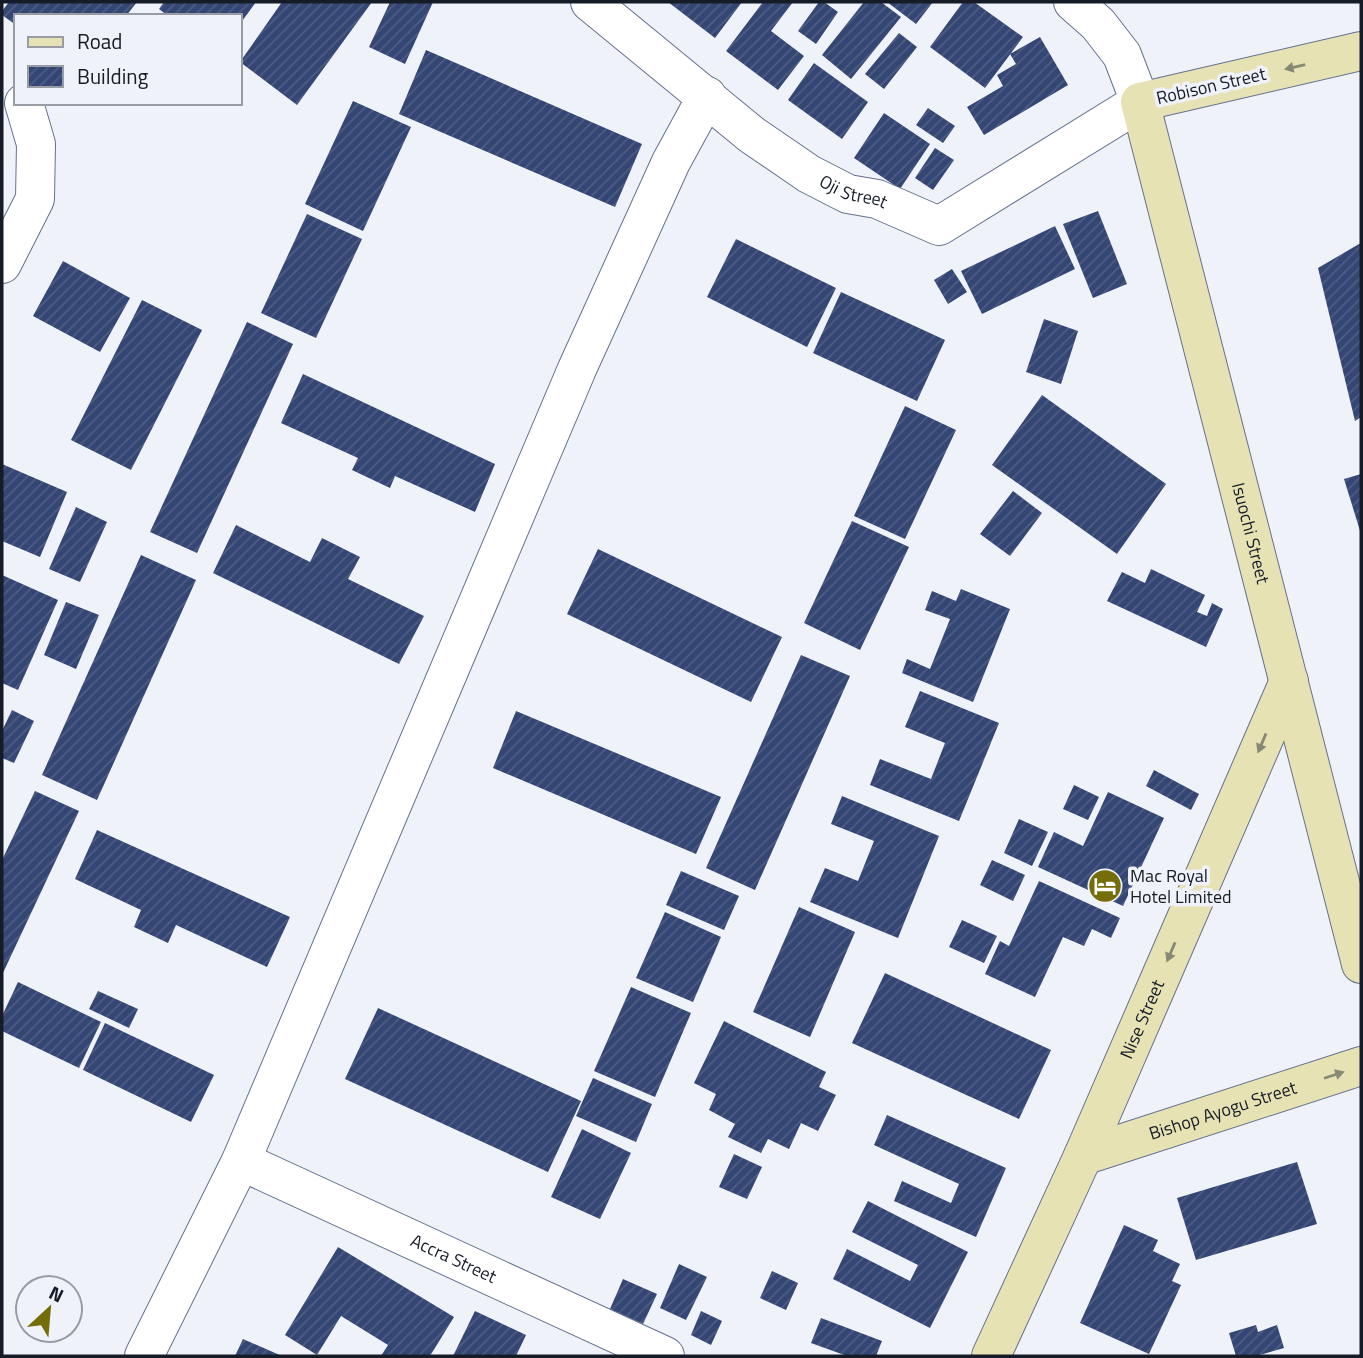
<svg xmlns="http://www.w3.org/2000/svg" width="1363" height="1358" font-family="'Titillium Web',sans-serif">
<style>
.building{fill:url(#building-hatch)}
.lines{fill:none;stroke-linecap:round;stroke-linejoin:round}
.minor-casing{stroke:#64718f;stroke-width:40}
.secondary-casing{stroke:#64718f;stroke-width:40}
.minor{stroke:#fff;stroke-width:38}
.secondary{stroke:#e6e2b4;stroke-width:38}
.oneway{fill:#888975}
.labels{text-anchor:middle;stroke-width:7;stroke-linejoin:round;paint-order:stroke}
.street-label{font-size:18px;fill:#161c27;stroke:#eff2f9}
.poi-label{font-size:18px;fill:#161c27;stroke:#eff2f9;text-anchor:start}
</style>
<defs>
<pattern id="building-hatch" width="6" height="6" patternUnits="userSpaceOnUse" patternTransform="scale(1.75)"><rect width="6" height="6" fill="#344674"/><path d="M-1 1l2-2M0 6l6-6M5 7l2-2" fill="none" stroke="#4f5d83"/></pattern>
</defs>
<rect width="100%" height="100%" fill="#eff2f9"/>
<g class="building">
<path d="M 9,2 L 137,2 L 126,16 L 16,16 L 16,25 L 2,15 L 2,11 Z"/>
<path d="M 164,2 L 256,2 L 240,24 L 240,16 L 168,16 L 159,9 Z"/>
<path d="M 282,2 L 372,2 L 297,105 L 240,62 Z"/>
<path d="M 390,2 L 433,2 L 405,64 L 369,47 Z"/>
<path d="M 668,2 L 742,2 L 715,38 Z"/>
<path d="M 763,2 L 793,2 L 771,31 L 804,56 L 778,90 L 726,51 Z"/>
<path d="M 819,2 L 824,2 L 838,12 L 816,44 L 798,31 Z"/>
<path d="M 864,2 L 881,2 L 901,17 L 851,79 L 822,55 Z"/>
<path d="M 887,2 L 933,2 L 916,24 Z"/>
<path d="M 963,2 L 974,2 L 1023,37 L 985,88 L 930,47 Z"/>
<path d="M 899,33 L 917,47 L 884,89 L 865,74 Z"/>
<path d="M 1040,37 L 1068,85 L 984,135 L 967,107 L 1003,86 L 997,75 L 1016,64 L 1010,54 Z"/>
<path d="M 426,50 L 642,144 L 615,207 L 399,114 Z"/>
<path d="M 814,63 L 868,102 L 842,139 L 788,100 Z"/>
<path d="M 353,101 L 411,127 L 363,231 L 305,204 Z"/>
<path d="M 928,108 L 955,126 L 943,143 L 916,125 Z"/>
<path d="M 884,113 L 930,144 L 900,189 L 854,158 Z"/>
<path d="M 935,148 L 954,160 L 933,190 L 915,178 Z"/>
<path d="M 1098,211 L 1127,284 L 1093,298 L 1063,224 Z"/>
<path d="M 307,214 L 362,239 L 316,338 L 261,313 Z"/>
<path d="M 1055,226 L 1075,269 L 982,314 L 961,271 Z"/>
<path d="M 736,239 L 836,288 L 807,347 L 707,297 Z"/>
<path d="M 1359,244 L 1361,244 L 1361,417 L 1355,421 L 1318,268 Z"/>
<path d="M 63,261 L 130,298 L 100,352 L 33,316 Z"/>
<path d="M 952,269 L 967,292 L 948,304 L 934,280 Z"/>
<path d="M 841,292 L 945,340 L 917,401 L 813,353 Z"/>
<path d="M 142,300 L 202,330 L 131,470 L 71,440 Z"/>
<path d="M 1044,319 L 1078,331 L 1061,384 L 1026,372 Z"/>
<path d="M 247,322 L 293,344 L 197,553 L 150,532 Z"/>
<path d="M 303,374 L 495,464 L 475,512 L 395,476 L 390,488 L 352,470 L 358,458 L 281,423 Z"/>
<path d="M 1042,395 L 1166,484 L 1117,554 L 992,465 Z"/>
<path d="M 905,406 L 956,430 L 905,539 L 854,516 Z"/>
<path d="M 2,464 L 67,492 L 40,557 L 2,541 Z"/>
<path d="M 1361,474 L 1361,534 L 1344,479 Z"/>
<path d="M 1013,491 L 1042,513 L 1010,556 L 980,534 Z"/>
<path d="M 76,507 L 107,522 L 80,582 L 49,569 Z"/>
<path d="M 852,521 L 909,547 L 860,650 L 804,623 Z"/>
<path d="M 236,525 L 310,562 L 322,538 L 360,557 L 348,579 L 424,616 L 399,664 L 213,573 Z"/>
<path d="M 598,549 L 782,637 L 751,702 L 567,614 Z"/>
<path d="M 141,555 L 196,580 L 97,800 L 42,775 Z"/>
<path d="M 1151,569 L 1205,595 L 1197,612 L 1207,616 L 1212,603 L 1223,609 L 1206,647 L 1107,601 L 1122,572 L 1145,583 Z"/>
<path d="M 2,575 L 58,600 L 18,690 L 2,683 Z"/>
<path d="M 961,589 L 1010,609 L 973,702 L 902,673 L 907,659 L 930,669 L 950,619 L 925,610 L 932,591 L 956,601 Z"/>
<path d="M 66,602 L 99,615 L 76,669 L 44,655 Z"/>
<path d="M 801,655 L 850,676 L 755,890 L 706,868 Z"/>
<path d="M 920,691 L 999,723 L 959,821 L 870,785 L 880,759 L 931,779 L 945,743 L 905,727 Z"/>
<path d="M 12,710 L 34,721 L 14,763 L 2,758 L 2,731 Z"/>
<path d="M 516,711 L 721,797 L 696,854 L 493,768 Z"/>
<path d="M 1154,770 L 1199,794 L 1191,810 L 1146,786 Z"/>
<path d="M 1074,785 L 1099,797 L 1088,820 L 1063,809 Z"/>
<path d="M 35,791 L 79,811 L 2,975 L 2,860 Z"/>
<path d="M 1108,792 L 1164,818 L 1123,906 L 1038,867 L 1054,832 L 1083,846 Z"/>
<path d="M 842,796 L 939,836 L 898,938 L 810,902 L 825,868 L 858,881 L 874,841 L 831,824 Z"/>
<path d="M 1019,819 L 1048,832 L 1032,866 L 1004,853 Z"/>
<path d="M 97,830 L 290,917 L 267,967 L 176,925 L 168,943 L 134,927 L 141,910 L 75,879 Z"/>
<path d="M 992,860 L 1025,875 L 1013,901 L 980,885 Z"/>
<path d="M 681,871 L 739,896 L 724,930 L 666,905 Z"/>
<path d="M 1039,881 L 1120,918 L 1111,938 L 1092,929 L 1084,946 L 1063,937 L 1035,997 L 985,974 L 1000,941 L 1009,946 Z"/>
<path d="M 799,907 L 855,932 L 810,1037 L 753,1012 Z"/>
<path d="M 665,912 L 721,937 L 693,1002 L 636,978 Z"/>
<path d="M 962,920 L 997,936 L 984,963 L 949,947 Z"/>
<path d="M 885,973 L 1051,1050 L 1019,1119 L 852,1043 Z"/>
<path d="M 18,982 L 101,1022 L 79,1068 L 2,1031 L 2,1016 Z"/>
<path d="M 631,987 L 691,1013 L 655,1097 L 594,1071 Z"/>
<path d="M 98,991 L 138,1009 L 129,1028 L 89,1009 Z"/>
<path d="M 378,1008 L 581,1101 L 548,1172 L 345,1079 Z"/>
<path d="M 724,1021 L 826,1072 L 819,1087 L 836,1095 L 818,1131 L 801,1123 L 789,1149 L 768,1139 L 761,1153 L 728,1137 L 735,1124 L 709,1110 L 716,1094 L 694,1083 Z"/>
<path d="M 105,1023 L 214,1075 L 191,1122 L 83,1070 Z"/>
<path d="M 593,1078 L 652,1104 L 636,1142 L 576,1116 Z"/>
<path d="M 887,1115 L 1006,1168 L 976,1237 L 894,1201 L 902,1181 L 951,1203 L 959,1184 L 874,1145 Z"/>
<path d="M 582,1129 L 631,1153 L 600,1219 L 551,1197 Z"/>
<path d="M 734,1154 L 762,1167 L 747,1199 L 719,1187 Z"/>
<path d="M 1297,1162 L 1317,1224 L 1196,1260 L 1177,1198 Z"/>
<path d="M 868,1201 L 968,1252 L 930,1328 L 833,1279 L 847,1249 L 910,1281 L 918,1265 L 852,1232 Z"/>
<path d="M 1124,1225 L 1158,1240 L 1153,1251 L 1180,1264 L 1172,1281 L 1181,1285 L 1149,1354 L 1080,1323 Z"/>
<path d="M 338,1247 L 454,1317 L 430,1356 L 381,1356 L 388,1345 L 341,1316 L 317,1355 L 285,1335 Z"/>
<path d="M 679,1264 L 707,1277 L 686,1320 L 660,1308 Z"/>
<path d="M 772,1271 L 798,1283 L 786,1310 L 760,1298 Z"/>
<path d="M 623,1279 L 657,1294 L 643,1324 L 610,1309 Z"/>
<path d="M 475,1311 L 526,1335 L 516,1356 L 453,1356 Z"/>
<path d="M 701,1311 L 722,1321 L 711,1345 L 691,1335 Z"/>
<path d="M 821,1318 L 882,1341 L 876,1356 L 847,1356 L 811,1343 Z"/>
<path d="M 1256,1325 L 1258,1332 L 1277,1325 L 1284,1348 L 1256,1356 L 1236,1356 L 1229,1333 Z"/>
<path d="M 243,1339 L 282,1356 L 235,1356 Z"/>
</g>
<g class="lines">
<g class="minor-casing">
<g id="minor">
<path id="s1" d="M 590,2 L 752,135 L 809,174 L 848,194 L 877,199 L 939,226 L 1140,102 L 1122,55 L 1098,24 L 1073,2"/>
<path d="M 2,264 L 35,199 L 36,144 L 24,103"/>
<path id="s2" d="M 241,1161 L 665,1356"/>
<path d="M 144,1356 L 241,1161 L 577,369 L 671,162 L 707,96"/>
</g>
</g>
<g class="secondary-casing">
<g id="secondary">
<path id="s3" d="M 1361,51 L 1140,102 L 1361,964"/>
<path id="s4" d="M 1083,1156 L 1361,1066"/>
<path id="s5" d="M 991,1356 L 1083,1156 L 1289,681"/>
</g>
</g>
<use href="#minor" class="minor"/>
<use href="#secondary" class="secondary"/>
</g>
<defs><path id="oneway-solid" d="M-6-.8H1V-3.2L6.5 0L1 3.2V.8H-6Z" transform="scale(1.75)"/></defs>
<g class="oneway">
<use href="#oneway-solid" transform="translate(1295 67) rotate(167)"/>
<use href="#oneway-solid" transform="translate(1262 743) rotate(113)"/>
<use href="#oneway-solid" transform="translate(1171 952) rotate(113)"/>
<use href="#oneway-solid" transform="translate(1334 1075) rotate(-18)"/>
</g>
<defs>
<g id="hotel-disc" transform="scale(1.75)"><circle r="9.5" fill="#756d09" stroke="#eff2f9"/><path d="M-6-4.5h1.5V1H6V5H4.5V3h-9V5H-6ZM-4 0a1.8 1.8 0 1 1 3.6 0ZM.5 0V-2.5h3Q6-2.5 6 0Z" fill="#fff"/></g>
</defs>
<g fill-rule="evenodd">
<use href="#hotel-disc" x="1105" y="886"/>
</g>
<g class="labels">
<g class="street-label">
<text transform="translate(1211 86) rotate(-13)" y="6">Robison Street</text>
<text dy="6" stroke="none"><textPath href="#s1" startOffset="327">Oji Street</textPath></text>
<text dy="6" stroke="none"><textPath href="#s3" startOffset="672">Isuochi Street</textPath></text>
<text dy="6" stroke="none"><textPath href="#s5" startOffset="369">Nise Street</textPath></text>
<text dy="6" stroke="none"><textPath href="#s4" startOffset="147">Bishop Ayogu Street</textPath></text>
<text dy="6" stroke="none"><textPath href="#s2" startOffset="234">Accra Street</textPath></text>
</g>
<g class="poi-label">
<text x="1130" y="882">Mac Royal<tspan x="1130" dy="21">Hotel Limited</tspan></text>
</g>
</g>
<rect width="1363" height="1358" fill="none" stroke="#161c27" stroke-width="7"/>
<rect x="14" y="14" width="228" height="91" fill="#eff2f9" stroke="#989ca5" stroke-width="2"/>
<rect x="28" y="37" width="35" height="10" fill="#e6e2b4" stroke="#989ca5" stroke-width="2"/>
<text x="77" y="49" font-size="21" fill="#161c27">Road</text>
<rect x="28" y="66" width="35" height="21" fill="url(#building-hatch)" stroke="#989ca5" stroke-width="2"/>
<text x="77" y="84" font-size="21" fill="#161c27">Building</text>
<g transform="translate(49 1309) rotate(26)"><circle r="33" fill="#eff2f9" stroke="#989ca5" stroke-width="2"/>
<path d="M0-5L12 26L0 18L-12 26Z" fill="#756d09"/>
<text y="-10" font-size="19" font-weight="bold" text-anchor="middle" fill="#161c27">N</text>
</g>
</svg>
